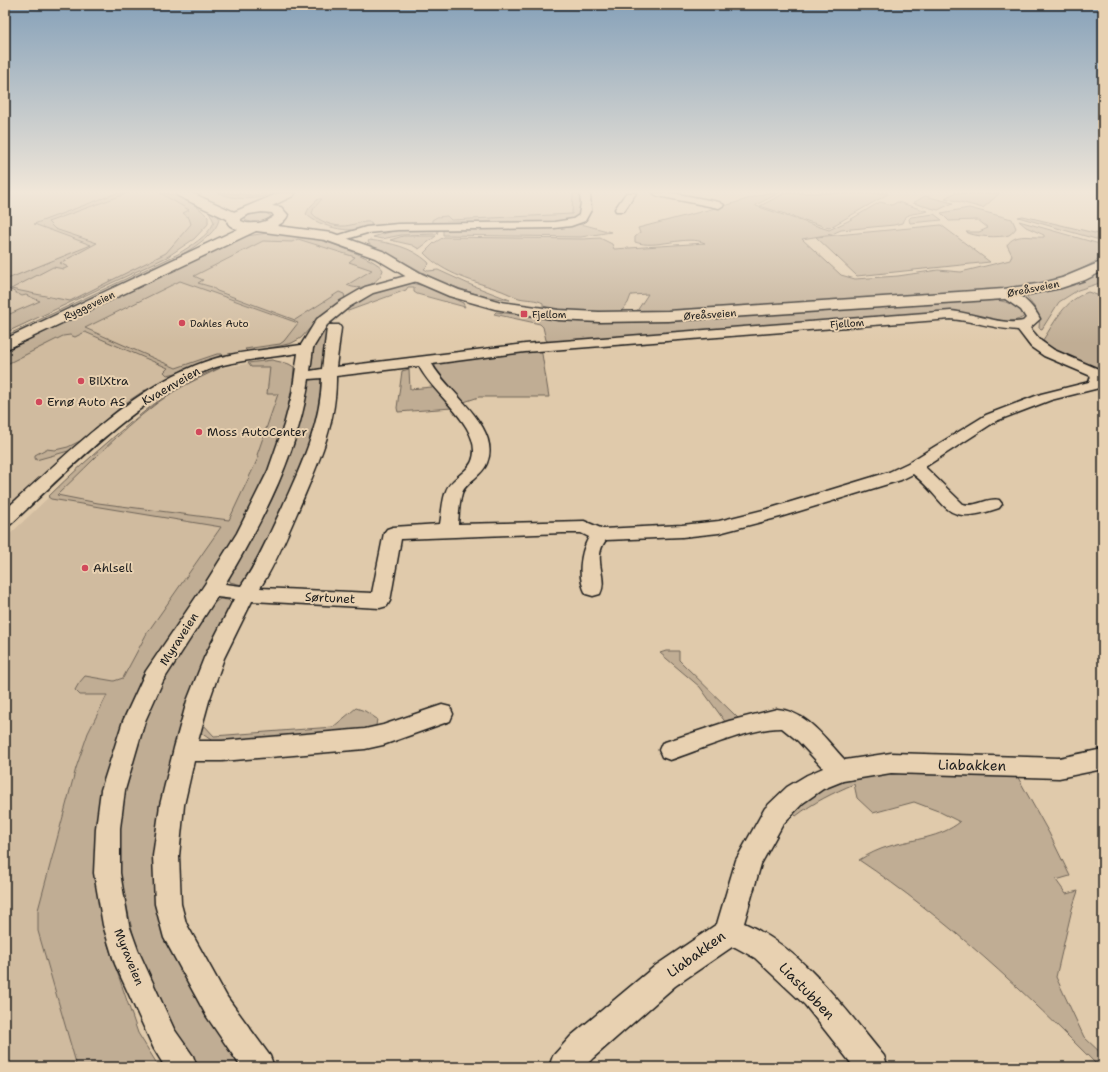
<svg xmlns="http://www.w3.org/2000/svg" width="1108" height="1072" font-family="'Shantell Sans',sans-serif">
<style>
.built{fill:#d0bb9f}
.green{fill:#c0ad94;stroke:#6e6458}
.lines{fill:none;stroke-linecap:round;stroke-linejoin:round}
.minor-casing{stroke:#1c1c1c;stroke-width:3}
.tertiary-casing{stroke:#1c1c1c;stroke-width:3}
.primary-casing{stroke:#1c1c1c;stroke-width:3}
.minor{fill:#e8d1b1;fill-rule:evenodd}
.tertiary{fill:#e8d1b1;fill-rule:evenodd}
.primary{fill:#e8d1b1;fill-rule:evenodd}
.poi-dot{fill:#d1495b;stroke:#e8d1b1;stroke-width:1.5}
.labels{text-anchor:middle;stroke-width:4;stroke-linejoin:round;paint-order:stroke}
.far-street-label{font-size:10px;fill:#1c1c1c;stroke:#e8d1b1}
.far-poi-label{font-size:10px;fill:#1c1c1c;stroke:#e8d1b1;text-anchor:start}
.poi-label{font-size:12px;fill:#1c1c1c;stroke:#e8d1b1;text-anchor:start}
.street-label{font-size:12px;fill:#1c1c1c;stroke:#e8d1b1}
.near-street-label{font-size:14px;fill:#1c1c1c;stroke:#e8d1b1}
</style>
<rect width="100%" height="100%" fill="#e0caab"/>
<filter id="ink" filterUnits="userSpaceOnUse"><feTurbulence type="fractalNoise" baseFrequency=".025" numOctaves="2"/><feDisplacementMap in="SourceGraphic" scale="8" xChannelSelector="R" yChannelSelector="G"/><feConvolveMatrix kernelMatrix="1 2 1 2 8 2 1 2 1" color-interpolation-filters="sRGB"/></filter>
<g filter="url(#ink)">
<g class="built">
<path d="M 5,193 L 169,193 L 192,204 L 204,213 L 209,221 L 207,227 L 194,239 L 167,257 L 5,333 Z"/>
<path d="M 324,193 L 580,193 L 581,214 L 352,231 L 337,228 L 315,220 L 306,214 L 309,208 Z"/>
<path d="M 268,233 L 321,241 L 370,259 L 381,265 L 383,270 L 382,274 L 370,285 L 333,306 L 310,327 L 301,338 L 292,343 L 211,359 L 176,373 L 147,391 L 72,450 L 5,509 L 5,351 L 225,245 L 246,236 Z"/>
<path d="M 272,360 L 289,364 L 294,367 L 293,381 L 100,891 L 108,945 L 138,1033 L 76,1063 L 73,1067 L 5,1067 L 5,539 L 98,450 L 158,400 L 203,374 L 220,368 Z"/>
</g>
<g class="green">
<path d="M 117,193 L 128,193 L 48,222 L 55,229 L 97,243 L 60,263 L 68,267 L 64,269 L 53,267 L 11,289 L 70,301 L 166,253 L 191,224 L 189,218 L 183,213 L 189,210 L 160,193 C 177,193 197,204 208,217 L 208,224 L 194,239 L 167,257 L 5,333 L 5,316 L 40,301 L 26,295 L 22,296 L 5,287 L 5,280 L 91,245 L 34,224 Z"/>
<path d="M 219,193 C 230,193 241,194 250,195 C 254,196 259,194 263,193 C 267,192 272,193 276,193 C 257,200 238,201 219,193 Z"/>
<path d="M 573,193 L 580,193 C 583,212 584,216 564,222 L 434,224 L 432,223 L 432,220 L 437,217 L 447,216 L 451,220 L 572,214 Z"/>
<path d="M 767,193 L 779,193 L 756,205 L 756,206 L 829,230 L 848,221 L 880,202 L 892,205 L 897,202 L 901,203 L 927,211 C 917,215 906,211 902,223 L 894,225 L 841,230 L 832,234 L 802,239 L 841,275 L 855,279 L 898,276 L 938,270 L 961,272 L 1010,260 L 1012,255 L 1007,245 C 1016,232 1031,238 1044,237 L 1044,235 L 1026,227 L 1019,221 L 1103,245 L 1103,256 C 1078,275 1047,282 1018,288 L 635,314 L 648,294 L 631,295 L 628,303 L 620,313 L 570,311 L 543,306 L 543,303 C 536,299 527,300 519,298 C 513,296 507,293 502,291 C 474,281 445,275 424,253 L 434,243 L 444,237 L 582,239 L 600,238 L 612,244 L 614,249 L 705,243 C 686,234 656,250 635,242 L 635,237 L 640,233 L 638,228 L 731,204 Z"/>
<path d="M 785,193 L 886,193 L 888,194 L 829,228 L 760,206 Z"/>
<path d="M 954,193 L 1000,193 L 983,208 L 945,198 Z"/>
<path d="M 925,196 L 953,203 L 938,210 L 913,203 Z"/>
<path d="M 318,199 L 322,199 L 314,208 L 312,213 C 318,221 334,227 345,226 C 354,225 361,221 371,222 L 372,224 C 359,237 318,227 306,214 L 309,208 Z"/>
<path d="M 969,208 L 1012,219 L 1016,228 C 1014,231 1012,233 1009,235 C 1000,238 974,237 966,232 L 979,232 L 988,228 L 978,220 L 949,221 L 941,213 Z"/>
<path d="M 211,210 L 219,217 C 220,236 176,258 161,266 L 5,340 L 5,336 L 178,254 C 190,246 209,236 214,222 L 209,211 Z"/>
<path d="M 256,213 L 266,213 L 271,216 C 265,224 253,224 245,220 L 247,216 Z"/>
<path d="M 934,214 L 942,220 L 910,223 L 909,219 L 911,217 Z"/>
<path d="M 1023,216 L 1103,235 L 1103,241 L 1018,217 Z"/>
<path d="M 574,224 L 585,225 L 611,232 L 581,237 L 443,235 L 443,229 L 532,228 Z"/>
<path d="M 941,225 L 990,262 L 857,276 L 816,237 Z"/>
<path d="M 436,229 L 438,231 L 437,234 L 401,235 L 382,239 L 373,237 L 396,230 Z"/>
<path d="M 268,233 C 280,233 293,233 305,236 C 320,239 377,258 383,270 C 379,284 360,292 347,285 L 372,270 L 349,262 L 355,257 L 298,239 L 292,242 L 263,241 L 194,276 L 203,280 L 198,283 L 212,287 L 217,291 L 295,320 L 339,292 L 344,294 L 345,298 L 321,316 L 301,338 L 292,343 L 280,346 L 248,352 L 245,349 L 280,344 L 284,341 L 298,323 L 180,281 L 85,328 L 176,368 L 217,354 L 222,354 L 223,356 C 203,360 186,372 167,375 L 164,372 L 168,368 L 85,332 L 75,337 L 70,335 L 63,336 L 5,365 L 5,351 L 225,245 L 246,236 Z"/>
<path d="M 403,236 L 436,236 L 419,249 L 412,245 L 390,240 Z"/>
<path d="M 369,240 C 392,243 411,247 428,262 L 429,264 L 424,269 L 428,271 L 438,270 L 471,285 L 510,300 L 482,296 L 440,282 L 395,257 L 371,246 L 368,242 Z"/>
<path d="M 1103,272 L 1103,282 L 1078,290 L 1059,302 L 1042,329 L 1039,328 C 1041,315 1035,307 1027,298 L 1028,296 L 1077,283 Z"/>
<path d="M 411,283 L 429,287 L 463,303 L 465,307 L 417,294 L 414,292 L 414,287 L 408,287 L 406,290 L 348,311 L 345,309 L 373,292 Z"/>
<path d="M 1088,292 L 1103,297 L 1103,371 C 1087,367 1050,354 1043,340 C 1056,320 1064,301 1088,292 Z"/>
<path d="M 990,299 C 1004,301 1018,304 1025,316 C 1008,328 983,317 964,313 L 549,342 L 546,340 L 543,327 L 540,324 L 494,314 L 496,312 L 541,317 Z"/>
<path d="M 333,319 L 322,371 L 314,372 L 310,370 C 309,350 319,332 333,319 Z"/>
<path d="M 541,348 L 549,397 L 479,397 L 464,402 L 459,403 L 435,369 L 435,365 L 438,362 Z"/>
<path d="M 272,360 L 289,364 L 294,367 L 293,381 L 286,418 L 274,456 L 248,517 L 211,576 L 150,668 L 100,891 L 108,945 L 138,1033 L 159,1067 L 73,1067 L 76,1063 L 38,931 L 38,910 L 76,768 L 88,733 L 107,695 L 80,695 L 75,690 L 79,683 L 85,676 L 114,681 L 123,678 L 147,633 L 221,527 L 51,499 L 48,497 C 70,475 93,455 116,435 C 149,407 178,383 220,368 C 204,376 188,383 173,392 C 130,420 94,460 57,495 L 98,503 L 229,520 L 259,456 L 257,455 L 278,394 L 267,394 L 270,367 L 251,367 L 248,363 Z"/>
<path d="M 409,369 L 410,389 L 432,387 L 452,408 L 398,412 L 397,408 L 402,371 Z"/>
<path d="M 319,378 L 326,381 L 309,455 L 248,581 L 242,585 L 230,582 L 229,577 C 249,544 272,504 285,468 C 295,440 301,411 307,381 L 309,379 Z"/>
<path d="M 145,390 L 147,391 L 72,450 L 36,460 L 35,458 L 35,455 L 46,449 L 55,450 L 68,447 L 80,441 L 127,402 Z"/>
<path d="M 220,599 L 228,600 L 231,603 L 232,608 L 159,876 L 249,1067 L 197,1067 L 185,1048 L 150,981 L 135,943 L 117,863 L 118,829 L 128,764 L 140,728 L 163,677 L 208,609 L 214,603 Z"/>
<path d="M 666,651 L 679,651 L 679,660 L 739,719 L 726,723 L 700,687 L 660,653 Z"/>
<path d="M 356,708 L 365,711 L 377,719 L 375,732 L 214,742 L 201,733 L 203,724 L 214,736 L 333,727 Z"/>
<path d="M 875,771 L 1016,774 L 1049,833 L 1070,876 L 1056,880 L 1066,894 L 1078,891 L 1072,909 L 1056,977 L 1084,1037 L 1103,1055 L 1103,1067 L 1099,1067 C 1025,992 946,918 859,860 C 869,854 879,849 890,846 C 914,839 940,838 960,822 L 938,811 L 914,802 L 873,813 L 857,798 L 854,784 C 833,793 814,802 796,816 L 791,811 L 816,793 L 842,780 Z"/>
</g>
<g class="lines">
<g class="minor-casing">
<g id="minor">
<path d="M 580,193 L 590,193 L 591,210 L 585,221 L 571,226 L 554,228 L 398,230 L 367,233 L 337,242 L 331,239 L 333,237 L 366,227 L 398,224 L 554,222 L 573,219 L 579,215 L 581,203 Z"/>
<path d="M 626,193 L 636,193 L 624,211 L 616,211 L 615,209 Z"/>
<path d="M 653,193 L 673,193 L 719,202 L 724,205 L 719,208 L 658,196 Z"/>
<path d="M 417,273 L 421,274 L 423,277 L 421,280 L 373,293 L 349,307 L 327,325 L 313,348 L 310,371 L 322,369 L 327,328 L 329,325 L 339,325 L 341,328 L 336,367 L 525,344 L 951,311 C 973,313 1003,326 1023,321 L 1026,318 L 1021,310 L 998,294 L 1000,291 C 1015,287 1034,306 1040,319 L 1030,328 L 1041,341 L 1054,350 L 1103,371 L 1103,382 L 1099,388 L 1051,400 L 996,421 L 925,467 L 963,504 C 976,508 987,497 999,500 L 1002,504 L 999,508 C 941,528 950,503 913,474 L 901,480 L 780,517 L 719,533 L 682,537 L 606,540 C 591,559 609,578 600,594 L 593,596 L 586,594 C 577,577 580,553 589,537 L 581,533 L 563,533 L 401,539 L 390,601 L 387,606 L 380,608 L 252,601 L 224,658 L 209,701 L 198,741 L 222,741 L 365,729 L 383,725 L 442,705 L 450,707 L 453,714 L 450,721 L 383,745 L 365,749 L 222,761 L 194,761 L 184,805 L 179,856 L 181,904 L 186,923 L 227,997 L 270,1056 L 274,1067 L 241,1067 L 207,1017 L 164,938 L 155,904 L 153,856 L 160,805 L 174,748 L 187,701 L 204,658 L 234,599 L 217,597 L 163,681 L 145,721 L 125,790 L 120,828 L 120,873 L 129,925 L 138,950 L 174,1029 L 193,1056 L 197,1067 L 165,1067 L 154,1049 L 115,964 L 103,925 L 94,873 L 96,828 L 101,790 L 123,721 L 146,671 L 205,584 L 237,533 L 268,471 L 284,425 L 292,395 L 298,353 C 274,357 246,359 223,365 C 148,386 68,471 11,524 L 5,526 L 5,510 C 66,456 138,380 217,358 C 242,351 275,349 301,345 L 317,319 L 341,301 L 365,287 ZM 951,319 C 974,321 995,329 1018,330 L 1031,347 L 1044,356 L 1091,376 L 1089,382 L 1041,394 L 986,415 L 908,463 L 889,472 L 771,508 L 719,521 L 682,525 L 603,529 L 584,521 L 458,524 C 459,514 459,503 462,493 C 466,482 483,475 487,463 C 502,427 447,392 432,364 L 525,352 ZM 419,366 C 431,393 485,428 472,461 C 467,473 450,479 446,491 C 442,501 442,514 440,524 L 393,527 L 387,529 L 384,533 L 372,593 L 260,588 C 275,565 286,538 297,513 C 316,468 337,426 336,376 ZM 322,378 C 321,424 301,466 282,508 C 269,534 258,562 241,586 L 225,584 C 263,520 298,454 309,379 Z"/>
<path d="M 777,709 C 807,711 826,740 845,760 L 891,753 L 1059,758 L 1103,749 L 1103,769 L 1059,778 L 891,773 L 843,781 L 823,789 L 803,803 L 783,824 L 761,864 L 744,923 C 802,948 845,1009 884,1056 L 888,1067 L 854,1067 L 805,1005 L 755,958 L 735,947 L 732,947 L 675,986 L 593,1058 L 584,1067 L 549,1067 L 553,1056 L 571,1036 L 655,966 L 717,924 L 736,860 L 765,808 L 787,787 L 807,775 L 823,768 L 798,741 L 782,728 C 753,727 700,750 670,760 L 662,757 L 659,750 L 662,743 L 729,721 Z"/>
</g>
</g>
<g class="tertiary-casing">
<g id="tertiary">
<path d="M 176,193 L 192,193 L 239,214 L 241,217 L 239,220 L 229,220 L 178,196 Z"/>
<path d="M 254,223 L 332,233 L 385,252 L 422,274 L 459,290 L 501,302 L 558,310 L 599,312 L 668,311 L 1004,289 L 1043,283 L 1062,278 L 1103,261 L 1103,271 L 1085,280 L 1061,288 L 1004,299 L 668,321 L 599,322 L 558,320 L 495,309 L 449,296 L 412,280 L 375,258 L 325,240 L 249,230 L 247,227 L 249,224 Z"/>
</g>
</g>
<g class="primary-casing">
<path id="primary" d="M 279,193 L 295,193 L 293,196 L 272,206 L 281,207 L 288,215 C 283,227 267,230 256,231 L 5,350 L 5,339 L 238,229 C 230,227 224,223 229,214 ZM 262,212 L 272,213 L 274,216 C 266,223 251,226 241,221 L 241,219 L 249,214 Z"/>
</g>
<use href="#minor" class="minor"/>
<use href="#tertiary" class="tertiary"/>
<use href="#primary" class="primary"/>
</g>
</g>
<linearGradient id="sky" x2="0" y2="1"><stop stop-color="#86a1b9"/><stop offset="0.56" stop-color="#f1e7d9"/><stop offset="1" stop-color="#f1e7d9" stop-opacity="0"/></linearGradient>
<rect width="1108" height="343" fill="url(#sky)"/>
<g class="poi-dot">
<rect x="520" y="310" width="8" height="8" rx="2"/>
<circle cx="182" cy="323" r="4"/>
<circle cx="81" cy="381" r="4"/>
<circle cx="39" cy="402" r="4"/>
<circle cx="199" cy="432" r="4"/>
<circle cx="85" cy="568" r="4"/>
</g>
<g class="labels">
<g class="far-street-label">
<text transform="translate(1033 288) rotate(-11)" y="4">Øreåsveien</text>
<text transform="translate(89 305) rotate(-25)" y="4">Ryggeveien</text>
<text transform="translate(710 314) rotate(-4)" y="4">Øreåsveien</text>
<text transform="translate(847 323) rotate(-4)" y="4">Fjellom</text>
</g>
<g class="far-poi-label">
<text x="532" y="318">Fjellom</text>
<text x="190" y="327">Dahles Auto</text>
</g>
<g class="poi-label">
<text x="89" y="385">BilXtra</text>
<text x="47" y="406">Ernø Auto AS</text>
<text x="207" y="436">Moss AutoCenter</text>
<text x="93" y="572">Ahlsell</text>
</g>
<g class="street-label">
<text transform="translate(171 386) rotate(-30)" y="4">Kvaenveien</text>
<text transform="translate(330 598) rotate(3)" y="4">Sørtunet</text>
<text transform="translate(179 639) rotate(-57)" y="4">Myraveien</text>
<text transform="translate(129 957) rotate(68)" y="4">Myraveien</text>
</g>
<g class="near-street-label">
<text transform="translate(972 765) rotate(1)" y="5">Liabakken</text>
<text transform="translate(696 954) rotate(-36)" y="5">Liabakken</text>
<text transform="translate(807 991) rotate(46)" y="5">Liastubben</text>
</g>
</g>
<rect width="1108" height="1072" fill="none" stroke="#e8d1b1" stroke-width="20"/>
<rect x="10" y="10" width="1088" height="1052" fill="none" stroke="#1c1c1c" stroke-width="1.5" filter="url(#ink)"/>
</svg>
